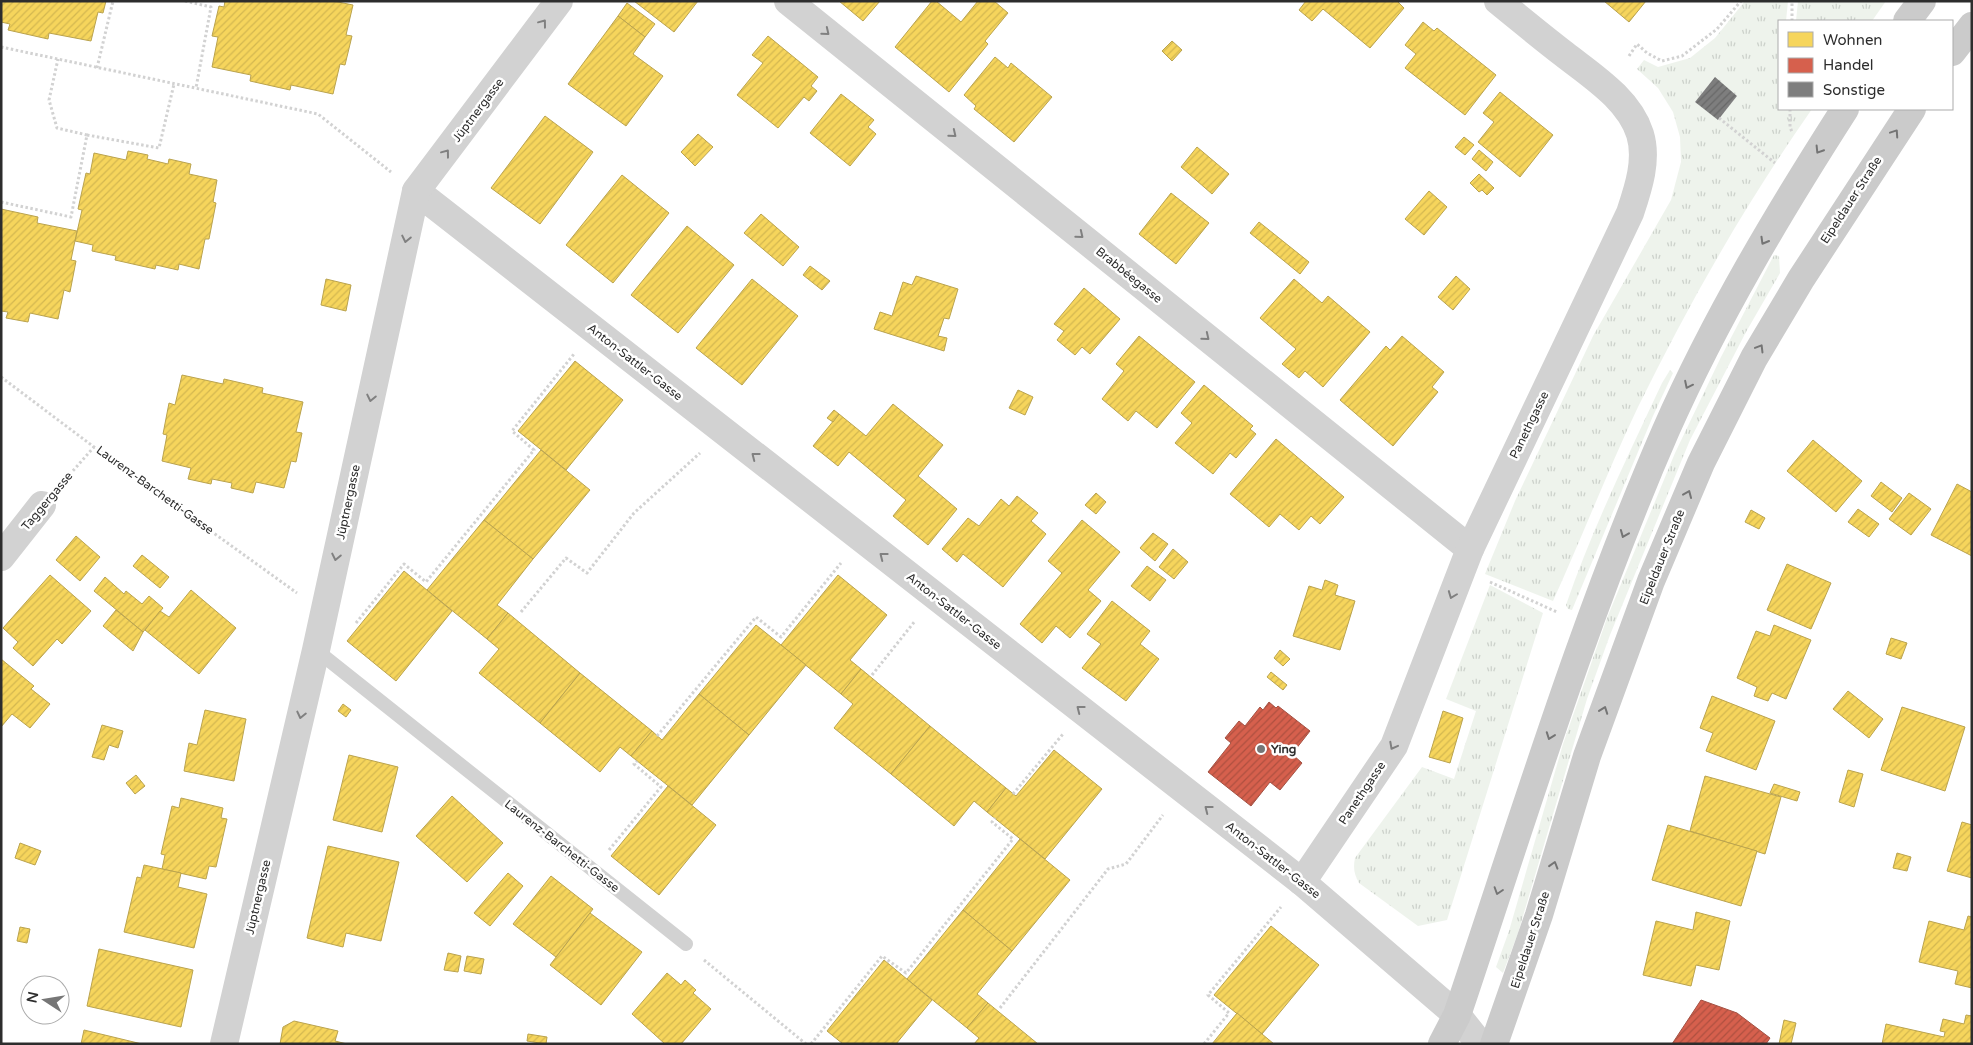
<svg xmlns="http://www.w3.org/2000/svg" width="1973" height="1045" font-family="'Varela Round',sans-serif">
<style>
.grass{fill:url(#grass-tufts);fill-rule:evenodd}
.homes{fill:url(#homes-hatch);stroke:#baa34e}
.shops{fill:url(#shops-hatch);stroke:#a35143}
.building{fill:url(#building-hatch)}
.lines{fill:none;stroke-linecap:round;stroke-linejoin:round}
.path{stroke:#d2d2d2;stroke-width:3;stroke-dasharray:2.5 2.5;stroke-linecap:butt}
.service{stroke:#d2d2d2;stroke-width:14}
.minor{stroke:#d2d2d2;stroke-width:28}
.secondary{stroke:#cbcbcb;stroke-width:28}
.oneway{stroke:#808080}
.oneway2{stroke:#747474}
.poi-dot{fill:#767676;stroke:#fff;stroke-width:2}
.labels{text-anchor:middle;stroke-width:5;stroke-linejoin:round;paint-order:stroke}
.street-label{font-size:12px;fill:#2d2d2d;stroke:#fff}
.poi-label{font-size:12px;font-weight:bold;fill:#2d2d2d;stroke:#fff;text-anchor:start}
</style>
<defs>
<pattern id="grass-tufts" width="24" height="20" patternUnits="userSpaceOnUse" patternTransform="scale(1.25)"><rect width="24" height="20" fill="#eef3ec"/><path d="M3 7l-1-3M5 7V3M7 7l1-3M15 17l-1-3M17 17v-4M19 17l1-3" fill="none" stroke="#ccd1cb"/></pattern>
<pattern id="homes-hatch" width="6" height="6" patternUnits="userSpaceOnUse" patternTransform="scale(1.25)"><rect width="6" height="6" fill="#f6d55c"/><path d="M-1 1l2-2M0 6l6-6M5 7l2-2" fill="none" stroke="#d3b750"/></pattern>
<pattern id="shops-hatch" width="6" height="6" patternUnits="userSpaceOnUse" patternTransform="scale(1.25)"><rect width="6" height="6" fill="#d6604d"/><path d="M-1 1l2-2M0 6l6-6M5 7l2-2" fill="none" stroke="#ae5040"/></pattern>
<pattern id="building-hatch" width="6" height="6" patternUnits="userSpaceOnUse" patternTransform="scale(1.25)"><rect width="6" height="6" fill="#7e7e7e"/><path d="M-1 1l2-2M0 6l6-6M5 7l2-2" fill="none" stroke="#686868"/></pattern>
</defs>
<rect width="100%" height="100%" fill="#fff"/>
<g class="grass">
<path d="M 1745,1 L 1788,1 L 1786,21 L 1779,21 L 1779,109 L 1812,109 C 1746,203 1689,303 1638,407 C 1608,470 1582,537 1553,601 L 1485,574 L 1515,501 L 1593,336 L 1671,200 L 1681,162 L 1680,137 L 1673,112 L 1658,88 L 1637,69 L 1644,60 L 1658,67 L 1690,58 L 1715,38 ZM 1714,78 L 1737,96 L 1718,119 L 1695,102 Z"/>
<path d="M 1798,1 L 1886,1 L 1872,21 L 1796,21 Z"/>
<path d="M 1774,255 L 1779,256 L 1780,273 L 1746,332 L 1690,440 L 1610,635 L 1587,699 L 1518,933 L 1503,973 L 1496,967 L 1509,931 L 1563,744 L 1607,618 L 1675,453 L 1721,357 Z"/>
<path d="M 1670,370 L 1673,373 L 1653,416 L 1572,610 L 1568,609 L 1566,605 C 1592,529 1628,456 1662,383 Z"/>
<path d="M 1490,585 L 1543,613 L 1447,920 L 1418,926 L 1359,883 C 1354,874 1353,868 1355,858 L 1422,767 L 1454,779 L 1476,711 L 1446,699 Z"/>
</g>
<g class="homes">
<path d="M 1,1 L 106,1 L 103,13 L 98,12 L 91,41 L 49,33 L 48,39 L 8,30 L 10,24 L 1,22 Z"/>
<path d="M 225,1 L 333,1 L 353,5 L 346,35 L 352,36 L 345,65 L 340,64 L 333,94 L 291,85 L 290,90 L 250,81 L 251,75 L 212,67 L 218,37 L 212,36 L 219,6 L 224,7 Z"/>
<path d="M 634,1 L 698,1 L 674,32 Z"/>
<path d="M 839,1 L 880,1 L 863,21 Z"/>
<path d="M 932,1 L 936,1 L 961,22 L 978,1 L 994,1 L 1008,13 L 985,41 L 988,44 L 949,92 L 895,47 Z"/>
<path d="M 1306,1 L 1397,1 L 1404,8 L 1370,48 L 1323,9 L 1312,21 L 1299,10 Z"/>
<path d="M 1604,1 L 1646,1 L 1629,22 Z"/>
<path d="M 627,3 L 655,24 L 645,37 L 618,16 Z"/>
<path d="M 618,16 L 645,37 L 633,54 L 663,76 L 626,126 L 568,84 Z"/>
<path d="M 1423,22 L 1434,31 L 1437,28 L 1496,75 L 1465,115 L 1405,68 L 1416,54 L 1405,45 Z"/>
<path d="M 768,36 L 818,77 L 811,86 L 817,91 L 809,101 L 804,97 L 778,128 L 737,95 L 763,63 L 752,55 Z"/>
<path d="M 1172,41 L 1182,50 L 1172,61 L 1162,51 Z"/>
<path d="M 995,57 L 1008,68 L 1011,63 L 1052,97 L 1014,142 L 974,109 L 976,106 L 964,95 Z"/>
<path d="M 1500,92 L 1553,135 L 1520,177 L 1478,142 L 1494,122 L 1483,113 Z"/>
<path d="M 841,94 L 874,120 L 868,127 L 876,134 L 850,166 L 810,133 Z"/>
<path d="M 545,116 L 593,152 L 540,224 L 491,188 Z"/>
<path d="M 698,134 L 713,147 L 695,166 L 681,152 Z"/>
<path d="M 1464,137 L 1474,145 L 1465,155 L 1455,147 Z"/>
<path d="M 1197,147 L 1229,174 L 1212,194 L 1181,167 Z"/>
<path d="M 1479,150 L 1493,162 L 1486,171 L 1472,159 Z"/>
<path d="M 128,151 L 148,155 L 147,159 L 168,164 L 169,159 L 191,164 L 189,174 L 217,180 L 213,202 L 216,203 L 209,239 L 205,239 L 199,269 L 179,264 L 178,270 L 156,265 L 155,269 L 115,260 L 116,256 L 92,251 L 93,245 L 75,241 L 82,210 L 78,209 L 86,173 L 90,174 L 94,153 L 126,160 Z"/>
<path d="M 1479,174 L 1494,188 L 1487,195 L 1482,190 L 1479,192 L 1470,183 Z"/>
<path d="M 622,175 L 669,213 L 613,283 L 566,245 Z"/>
<path d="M 1429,191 L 1447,207 L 1424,235 L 1405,219 Z"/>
<path d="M 1171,193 L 1209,223 L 1176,264 L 1139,234 Z"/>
<path d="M 1,209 L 38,217 L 37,223 L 77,231 L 71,260 L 76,261 L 70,292 L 64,290 L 58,319 L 30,313 L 28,322 L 6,318 L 8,312 L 1,311 Z"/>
<path d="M 761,214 L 799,247 L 783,266 L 744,233 Z"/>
<path d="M 1259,222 L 1309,262 L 1300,274 L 1250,233 Z"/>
<path d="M 687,226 L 734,265 L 678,333 L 631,295 Z"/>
<path d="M 810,266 L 830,281 L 822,290 L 803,275 Z"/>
<path d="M 916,276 L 958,289 L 949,319 L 944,318 L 938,336 L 947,338 L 944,351 L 874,329 L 880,312 L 892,316 L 903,282 L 912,285 Z"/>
<path d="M 1456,276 L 1470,289 L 1453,310 L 1438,297 Z"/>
<path d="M 326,279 L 351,285 L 346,311 L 321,305 Z"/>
<path d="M 752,279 L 798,316 L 742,385 L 696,348 Z"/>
<path d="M 1294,279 L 1322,303 L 1328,296 L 1370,332 L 1323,387 L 1305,371 L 1299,378 L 1282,364 L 1296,349 L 1260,318 Z"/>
<path d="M 1084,288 L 1120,319 L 1090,354 L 1082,347 L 1075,355 L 1057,340 L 1064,331 L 1054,324 Z"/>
<path d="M 1139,336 L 1195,382 L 1157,428 L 1136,411 L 1128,421 L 1102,399 L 1124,371 L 1116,364 Z"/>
<path d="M 1402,336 L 1444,372 L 1432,387 L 1438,392 L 1393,446 L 1340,400 L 1386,346 L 1390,350 Z"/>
<path d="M 575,361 L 623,400 L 566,470 L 518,431 Z"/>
<path d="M 182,375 L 223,384 L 224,379 L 263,388 L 262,393 L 303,402 L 296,432 L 302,433 L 296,462 L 291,461 L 284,488 L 256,482 L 253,493 L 231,488 L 232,483 L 212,479 L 211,484 L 188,479 L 191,468 L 162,461 L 167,435 L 163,434 L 169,403 L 175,405 Z"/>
<path d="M 1204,385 L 1253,426 L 1250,429 L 1256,434 L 1236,458 L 1230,453 L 1213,474 L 1175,443 L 1192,423 L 1181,413 Z"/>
<path d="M 1018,390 L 1033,397 L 1025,415 L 1009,408 Z"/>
<path d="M 893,404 L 943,445 L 918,476 L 957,509 L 928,545 L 893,516 L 906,500 L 849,452 L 838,466 L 813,446 L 839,414 L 866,436 Z"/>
<path d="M 834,410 L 839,414 L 833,422 L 827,418 Z"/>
<path d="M 1276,439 L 1344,497 L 1320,524 L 1311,516 L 1299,530 L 1280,514 L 1269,527 L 1230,494 Z"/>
<path d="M 1813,440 L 1862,481 L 1836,512 L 1787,471 Z"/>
<path d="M 541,450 L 590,490 L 533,559 L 484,520 Z"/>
<path d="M 1881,482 L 1902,498 L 1892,512 L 1871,496 Z"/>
<path d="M 1957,484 L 1972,492 L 1972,556 L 1931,535 Z"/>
<path d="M 1096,493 L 1106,502 L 1096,514 L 1085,505 Z"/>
<path d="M 1909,493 L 1931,509 L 1911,535 L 1889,519 Z"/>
<path d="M 1017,496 L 1038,513 L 1031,521 L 1046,534 L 1003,587 L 963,554 L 957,562 L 942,549 L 968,518 L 979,526 L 1001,499 L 1009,506 Z"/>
<path d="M 1858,509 L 1879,524 L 1869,537 L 1848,522 Z"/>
<path d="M 1751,510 L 1765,518 L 1759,529 L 1745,522 Z"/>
<path d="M 484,520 L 533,559 L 497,605 L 508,613 L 487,639 L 427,590 Z"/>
<path d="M 1082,520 L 1120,552 L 1088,590 L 1101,601 L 1070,638 L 1056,626 L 1042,643 L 1020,624 L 1062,573 L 1048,561 Z"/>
<path d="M 1153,533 L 1168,544 L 1155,561 L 1140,548 Z"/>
<path d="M 76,536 L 100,557 L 80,581 L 56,560 Z"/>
<path d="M 1173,549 L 1188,562 L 1174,579 L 1159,567 Z"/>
<path d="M 142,555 L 169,577 L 160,588 L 133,566 Z"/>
<path d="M 1787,564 L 1831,583 L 1811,629 L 1767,610 Z"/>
<path d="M 1147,566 L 1166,580 L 1150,601 L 1131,586 Z"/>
<path d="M 404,571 L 452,611 L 396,681 L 347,641 Z"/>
<path d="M 50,575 L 91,611 L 62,644 L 57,639 L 33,666 L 13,648 L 18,642 L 3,628 Z"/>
<path d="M 838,575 L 887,615 L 850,660 L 861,669 L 841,694 L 781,645 Z"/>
<path d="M 105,577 L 124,594 L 126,591 L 142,604 L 149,596 L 163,608 L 143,632 L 94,591 Z"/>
<path d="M 1325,580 L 1338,585 L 1335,595 L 1355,601 L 1340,650 L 1293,636 L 1309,586 L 1322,590 Z"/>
<path d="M 191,590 L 236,628 L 199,674 L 145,630 L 160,611 L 169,617 Z"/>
<path d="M 1112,601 L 1150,631 L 1140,644 L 1159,659 L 1126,701 L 1082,668 L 1101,644 L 1087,634 Z"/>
<path d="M 116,610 L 143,632 L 133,651 L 103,626 Z"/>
<path d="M 508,613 L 580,673 L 540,723 L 479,673 L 499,649 L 487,639 Z"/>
<path d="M 756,625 L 806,665 L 749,735 L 699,694 Z"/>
<path d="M 1774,625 L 1811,640 L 1786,699 L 1772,693 L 1768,701 L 1754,696 L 1757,687 L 1737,678 L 1756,631 L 1770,636 Z"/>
<path d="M 1891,638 L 1907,643 L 1901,659 L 1886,654 Z"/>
<path d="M 1280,650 L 1290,659 L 1283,666 L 1274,658 Z"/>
<path d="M 1,659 L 34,686 L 31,689 L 50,704 L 30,728 L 12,714 L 1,727 Z"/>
<path d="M 861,669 L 930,726 L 891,774 L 834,728 L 853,704 L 841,694 Z"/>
<path d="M 1271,672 L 1287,685 L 1283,690 L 1267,677 Z"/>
<path d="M 580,673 L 652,731 L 631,756 L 620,747 L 600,772 L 540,723 Z"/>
<path d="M 1848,691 L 1883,719 L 1869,738 L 1833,709 Z"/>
<path d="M 699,694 L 749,735 L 692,805 L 631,756 L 652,731 L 662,740 Z"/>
<path d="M 1712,696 L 1775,721 L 1756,770 L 1706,751 L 1713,733 L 1700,728 Z"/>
<path d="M 343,704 L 351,710 L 346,717 L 338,711 Z"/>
<path d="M 1902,707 L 1965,727 L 1945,791 L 1881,770 Z"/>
<path d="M 205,710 L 246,719 L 234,781 L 184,771 L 189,743 L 197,745 Z"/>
<path d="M 1443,711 L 1463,718 L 1450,763 L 1429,757 Z"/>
<path d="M 102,725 L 123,731 L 118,748 L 109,745 L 104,760 L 92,757 Z"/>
<path d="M 930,726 L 1006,788 L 987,812 L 974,801 L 954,826 L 891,774 Z"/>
<path d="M 1054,750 L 1102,789 L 1045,859 L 987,812 L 1006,788 L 1016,796 Z"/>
<path d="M 349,755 L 398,767 L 382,832 L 333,820 Z"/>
<path d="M 1848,770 L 1863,774 L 1854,807 L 1839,802 Z"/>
<path d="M 136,775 L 145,786 L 135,794 L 126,783 Z"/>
<path d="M 1705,776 L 1781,797 L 1765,854 L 1690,831 Z"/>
<path d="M 1774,784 L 1800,792 L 1797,801 L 1770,793 Z"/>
<path d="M 668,786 L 716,825 L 659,895 L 611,856 Z"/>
<path d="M 452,796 L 503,843 L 467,882 L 416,836 Z"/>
<path d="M 181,798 L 223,808 L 221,818 L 227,819 L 216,867 L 209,866 L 206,879 L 162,869 L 165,855 L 161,854 L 172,806 L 179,808 Z"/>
<path d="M 1962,822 L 1972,825 L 1972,878 L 1947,871 Z"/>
<path d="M 1668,825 L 1757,851 L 1741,906 L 1652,880 Z"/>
<path d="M 1020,839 L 1070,880 L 1012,951 L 963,910 Z"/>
<path d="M 20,843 L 41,851 L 35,865 L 15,858 Z"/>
<path d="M 328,846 L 399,862 L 381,941 L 346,933 L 343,947 L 307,938 Z"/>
<path d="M 1897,853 L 1911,857 L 1907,871 L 1893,868 Z"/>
<path d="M 144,865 L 181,873 L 178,887 L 207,894 L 194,948 L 124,932 L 137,877 L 141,878 Z"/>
<path d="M 508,873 L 523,886 L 490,926 L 474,913 Z"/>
<path d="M 551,876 L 593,909 L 556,957 L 513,924 Z"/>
<path d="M 963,910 L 1012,951 L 977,994 L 988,1003 L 967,1028 L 907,979 Z"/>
<path d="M 1696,912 L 1730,921 L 1719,970 L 1696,965 L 1691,986 L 1643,975 L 1656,921 L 1693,930 Z"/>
<path d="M 590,913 L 642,952 L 601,1005 L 550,965 Z"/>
<path d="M 1968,916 L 1972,917 L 1972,988 L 1955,984 L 1958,971 L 1919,962 L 1929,921 L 1964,930 Z"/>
<path d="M 1271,926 L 1319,965 L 1262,1034 L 1214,995 Z"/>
<path d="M 20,927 L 30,929 L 27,943 L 17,941 Z"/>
<path d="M 99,949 L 193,970 L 181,1027 L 87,1006 Z"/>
<path d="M 448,953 L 461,956 L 458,972 L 444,970 Z"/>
<path d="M 467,956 L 484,959 L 481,974 L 464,971 Z"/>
<path d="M 884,960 L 932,1000 L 896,1044 L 843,1044 L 827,1031 Z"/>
<path d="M 667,973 L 681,985 L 685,980 L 696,990 L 693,993 L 711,1009 L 681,1044 L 665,1044 L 632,1014 Z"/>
<path d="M 988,1003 L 1038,1044 L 974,1044 L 979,1038 L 967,1028 Z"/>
<path d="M 1237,1013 L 1262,1034 L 1274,1044 L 1212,1044 Z"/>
<path d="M 1966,1015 L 1972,1016 L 1972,1044 L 1882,1044 L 1886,1024 L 1944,1037 L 1945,1032 L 1940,1031 L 1943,1019 L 1964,1024 Z"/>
<path d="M 1784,1020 L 1796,1023 L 1791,1044 L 1779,1044 Z"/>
<path d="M 294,1021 L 338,1031 L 335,1041 L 347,1044 L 280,1044 L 283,1027 Z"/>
<path d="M 84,1030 L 142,1044 L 81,1044 Z"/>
<path d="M 528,1034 L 547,1037 L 546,1044 L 527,1041 Z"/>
</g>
<g class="shops">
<path d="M 1269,702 L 1276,708 L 1278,706 L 1310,731 L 1292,754 L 1302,763 L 1280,790 L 1270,782 L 1251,806 L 1208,772 L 1231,743 L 1225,738 L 1239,721 L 1245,726 L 1260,707 L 1263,710 Z"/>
<path d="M 1701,1000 L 1737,1013 L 1770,1038 L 1766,1044 L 1672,1044 Z"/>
</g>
<path class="building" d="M 1715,77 L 1737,96 L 1718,120 L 1695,102 Z"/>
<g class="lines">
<g class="path">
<path d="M 185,1 L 211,7 L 196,88"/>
<path d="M 1792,21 L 1792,1"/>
<path d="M 1,47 L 318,114 L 391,172"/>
<path d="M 1629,56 L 1637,44 L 1647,53 L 1662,61 L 1682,56 L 1717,29 L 1741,1"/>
<path d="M 97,68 L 113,1"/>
<path d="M 1790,109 L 1790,127 L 1792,132"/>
<path d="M 1719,118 L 1775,163"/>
<path d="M 87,135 L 159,148 L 174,84"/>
<path d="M 1,202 L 71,217 L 87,135 L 57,128 L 49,100 L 58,59"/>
<path d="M 1,377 L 94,447 L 297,593"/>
<path d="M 63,482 L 94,447"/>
<path d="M 1490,582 L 1557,612"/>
<path d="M 521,612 L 566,558 L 587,573 L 634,513 L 700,453"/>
<path d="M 356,623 L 404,564 L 426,582 L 534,450 L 512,431 L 574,354"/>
<path d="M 872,675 L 915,621"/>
<path d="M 657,736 L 756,617 L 781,637 L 841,563"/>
<path d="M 1013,794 L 1063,734"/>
<path d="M 609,850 L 661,787 L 634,764 L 637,761"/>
<path d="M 704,960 L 806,1044"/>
<path d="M 1000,1008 L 1108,869 L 1126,864 L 1163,815"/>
<path d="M 811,1044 L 882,956 L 906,973 L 1013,839 L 992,822 L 995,818"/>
<path d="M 1204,1044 L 1229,1013 L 1208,995 L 1281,907"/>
</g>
<path class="service" d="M 316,650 L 686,944"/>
<g class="minor">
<path d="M 788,1 L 1470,549"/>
<path d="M 416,191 L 1302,882 L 1457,1015 L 1480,1044"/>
<path d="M 1,557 L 42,505"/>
<path d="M 1302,882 L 1394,746 L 1470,549 L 1630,213 C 1638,189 1648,160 1640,134 C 1629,99 1592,76 1564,54 C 1542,37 1520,19 1498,1"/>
<path d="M 224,1044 L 316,650 L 416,191 L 559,1"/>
</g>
<g class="secondary">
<path d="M 1907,21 L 1922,1"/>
<path d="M 1952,52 L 1972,26"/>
<path d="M 1442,1044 L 1457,1015 C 1523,819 1583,620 1666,430 C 1716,317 1779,212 1845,109"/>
<path d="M 1494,1044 L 1539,915 L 1587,756 L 1651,581 L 1701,463 L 1754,358 L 1801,279 L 1912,109"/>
</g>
</g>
<defs><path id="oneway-chevron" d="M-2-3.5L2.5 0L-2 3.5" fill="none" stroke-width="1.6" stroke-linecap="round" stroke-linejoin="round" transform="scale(1.25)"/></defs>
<g class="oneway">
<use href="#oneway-chevron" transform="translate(543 23) rotate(-53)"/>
<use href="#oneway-chevron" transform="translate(826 32) rotate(39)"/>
<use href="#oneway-chevron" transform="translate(953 134) rotate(39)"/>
<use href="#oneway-chevron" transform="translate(446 153) rotate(-53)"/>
<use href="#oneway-chevron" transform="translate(1080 235) rotate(39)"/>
<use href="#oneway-chevron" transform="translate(406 239) rotate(102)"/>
<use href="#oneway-chevron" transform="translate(1206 337) rotate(39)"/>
<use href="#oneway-chevron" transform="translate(371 398) rotate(102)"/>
<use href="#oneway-chevron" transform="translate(755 456) rotate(-142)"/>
<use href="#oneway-chevron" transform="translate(883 556) rotate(-142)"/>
<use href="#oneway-chevron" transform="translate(336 557) rotate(102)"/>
<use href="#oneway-chevron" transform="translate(1452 595) rotate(111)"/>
<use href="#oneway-chevron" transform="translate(1080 709) rotate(-142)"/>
<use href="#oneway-chevron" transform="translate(301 715) rotate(103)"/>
<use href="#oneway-chevron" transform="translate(1393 746) rotate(118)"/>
<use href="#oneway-chevron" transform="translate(1208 809) rotate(-142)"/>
</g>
<g class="oneway2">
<use href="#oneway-chevron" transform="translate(1895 133) rotate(-56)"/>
<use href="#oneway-chevron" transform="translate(1819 150) rotate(122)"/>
<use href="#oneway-chevron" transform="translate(1764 241) rotate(120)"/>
<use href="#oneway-chevron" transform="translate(1760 348) rotate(-59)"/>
<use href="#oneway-chevron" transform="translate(1688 385) rotate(116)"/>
<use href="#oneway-chevron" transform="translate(1688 494) rotate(-67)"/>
<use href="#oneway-chevron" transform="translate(1624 534) rotate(112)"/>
<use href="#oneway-chevron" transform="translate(1604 710) rotate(-70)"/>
<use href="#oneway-chevron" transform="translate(1550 736) rotate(110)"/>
<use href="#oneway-chevron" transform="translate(1554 865) rotate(-73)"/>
<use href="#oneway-chevron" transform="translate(1498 891) rotate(108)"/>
</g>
<circle class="poi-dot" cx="1261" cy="749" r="5"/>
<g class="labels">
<g class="street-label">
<text transform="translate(478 110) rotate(-53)" y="4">Jüptnergasse</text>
<text transform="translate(1851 200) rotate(-57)" y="4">Eipeldauer Straße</text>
<text transform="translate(1129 275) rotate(39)" y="4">Brabbéegasse</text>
<text transform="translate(635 362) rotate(38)" y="4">Anton-Sattler-Gasse</text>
<text transform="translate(1529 425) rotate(-64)" y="4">Panethgasse</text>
<text transform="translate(155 490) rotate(36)" y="4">Laurenz-Barchetti-Gasse</text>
<text transform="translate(47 501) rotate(-50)" y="4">Taggergasse</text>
<text transform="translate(348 502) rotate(-78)" y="4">Jüptnergasse</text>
<text transform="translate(1662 557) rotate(-68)" y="4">Eipeldauer Straße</text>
<text transform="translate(954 611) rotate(38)" y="4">Anton-Sattler-Gasse</text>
<text transform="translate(1362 793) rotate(-56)" y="4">Panethgasse</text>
<text transform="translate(562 846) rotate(38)" y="4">Laurenz-Barchetti-Gasse</text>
<text transform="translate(1273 860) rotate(38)" y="4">Anton-Sattler-Gasse</text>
<text transform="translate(258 897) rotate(-77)" y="4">Jüptnergasse</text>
<text transform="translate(1530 940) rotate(-72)" y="4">Eipeldauer Straße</text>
</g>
<g class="poi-label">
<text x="1271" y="753">Ying</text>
</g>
</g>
<rect width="1973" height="1045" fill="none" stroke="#2d2d2d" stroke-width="5"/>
<rect x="1778" y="20" width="175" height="90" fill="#ffffff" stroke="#ababab"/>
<rect x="1788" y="32" width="25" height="15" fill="#f6d55c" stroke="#ababab"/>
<text x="1823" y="45" font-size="15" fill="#2d2d2d">Wohnen</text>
<rect x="1788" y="58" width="25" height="15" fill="#d6604d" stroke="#ababab"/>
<text x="1823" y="70" font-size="15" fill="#2d2d2d">Handel</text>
<rect x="1788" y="82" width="25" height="15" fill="#7e7e7e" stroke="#ababab"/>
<text x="1823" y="95" font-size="15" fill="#2d2d2d">Sonstige</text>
<g transform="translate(45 1000) rotate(282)"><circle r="24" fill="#ffffff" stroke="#ababab"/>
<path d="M0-4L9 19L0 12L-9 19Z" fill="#767676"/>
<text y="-8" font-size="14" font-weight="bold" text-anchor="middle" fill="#2d2d2d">N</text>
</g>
</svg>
